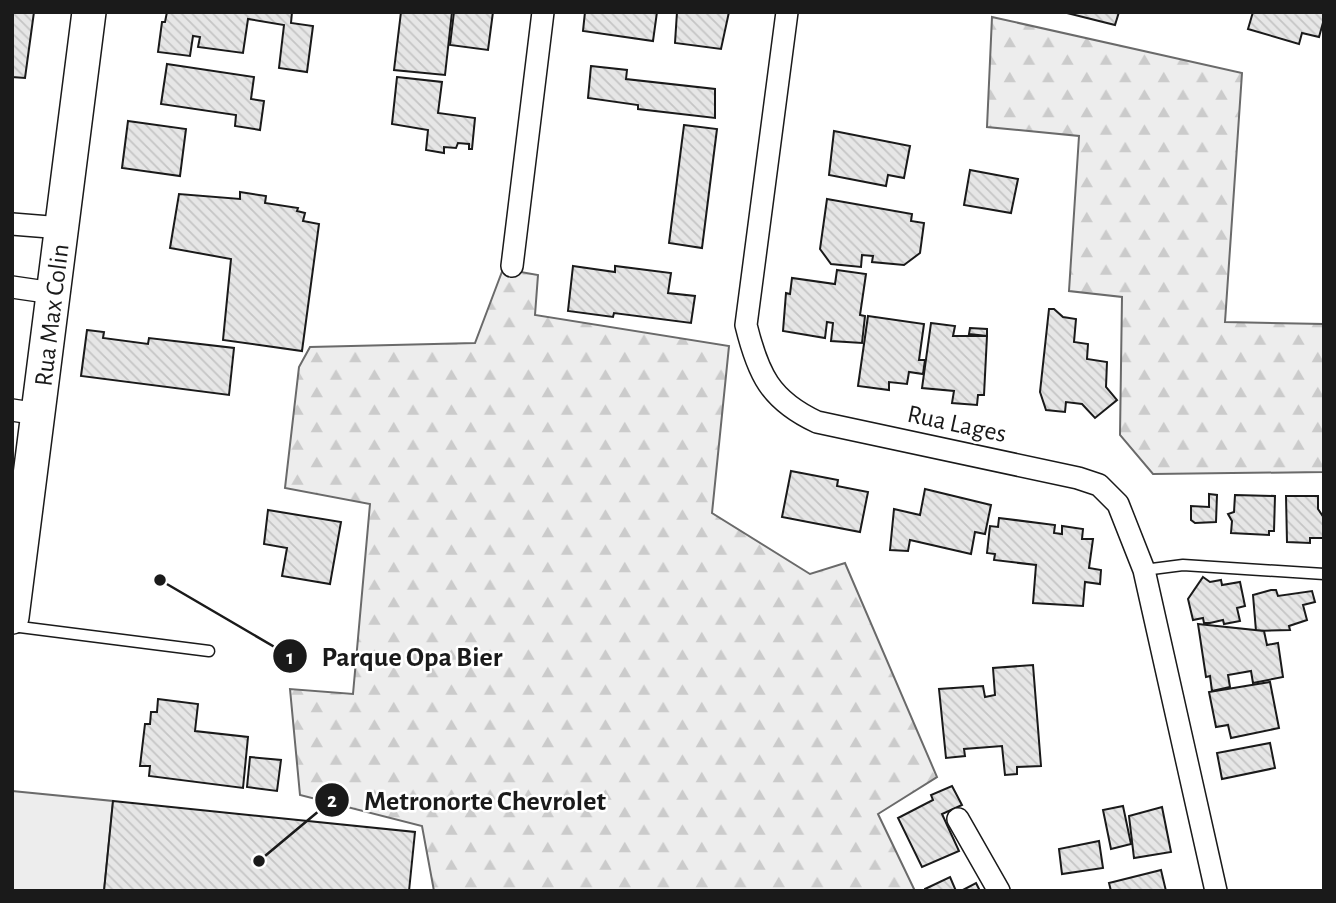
<svg xmlns="http://www.w3.org/2000/svg" width="1336" height="903" font-family="'Alegreya Sans',sans-serif">
<style>
.forest{fill:url(#forest-firs);stroke:#6a6a6a;stroke-width:2}
.built{fill:#ededed;stroke:#6a6a6a;stroke-width:2}
.building{fill:url(#building-back-hatch);stroke:#1a1a1a;stroke-width:2}
.lines{fill:none;stroke-linecap:round;stroke-linejoin:round}
.service-casing{stroke:#1a1a1a;stroke-width:13}
.minor-casing{stroke:#1a1a1a;stroke-width:24}
.primary-casing{stroke:#1a1a1a;stroke-width:36}
.service{stroke:#fff;stroke-width:10}
.minor{stroke:#fff;stroke-width:21}
.primary{stroke:#fff;stroke-width:33}
.labels{text-anchor:middle;stroke-width:5;stroke-linejoin:round;paint-order:stroke}
.street-label{font-size:26px;fill:#1a1a1a;stroke:#fff}
.leader{fill:none;stroke:#1a1a1a;stroke-width:2.5}
.callout-dot{fill:#1a1a1a;stroke:#fff;stroke-width:2.5}
.mark-label{font-size:21px;text-anchor:middle;font-weight:bold;fill:#fff}
.callout-label{font-size:28px;text-anchor:middle;font-weight:bold;fill:#1a1a1a;stroke:#fff;stroke-width:5;stroke-linejoin:round;paint-order:stroke}
</style>
<defs>
<pattern id="forest-firs" width="22" height="20" patternUnits="userSpaceOnUse" patternTransform="scale(1.75)"><rect width="22" height="20" fill="#ededed"/><path d="M5 1l3.5 6h-7zM16 11l3.5 6h-7z" fill="#cbcbcb"/></pattern>
<pattern id="building-back-hatch" width="6" height="6" patternUnits="userSpaceOnUse" patternTransform="scale(1.75)"><rect width="6" height="6" fill="#e6e6e6"/><path d="M-1 5l2 2M0 0l6 6M5-1l2 2" fill="none" stroke="#c5c5c5"/></pattern>
</defs>
<rect width="100%" height="100%" fill="#fff"/>
<g class="forest">
<path d="M 992,17 L 1242,73 L 1225,322 L 1324,324 L 1324,472 L 1153,474 L 1120,435 L 1122,297 L 1069,291 L 1079,136 L 987,127 Z"/>
<path d="M 503,269 L 538,275 L 535,315 L 729,346 L 712,513 L 810,574 L 845,563 L 937,777 L 878,814 L 915,891 L 434,891 L 422,826 L 300,795 L 290,689 L 353,694 L 370,504 L 285,488 L 299,367 L 310,347 L 475,343 Z"/>
</g>
<path class="built" d="M 12,791 L 113,801 L 104,891 L 12,891 Z"/>
<g class="building">
<path d="M 12,12 L 34,12 L 25,78 L 12,77 Z"/>
<path d="M 167,12 L 292,12 L 291,23 L 313,26 L 307,72 L 279,68 L 284,25 L 248,19 L 243,53 L 198,47 L 200,37 L 193,36 L 190,56 L 158,52 L 162,22 L 165,22 Z"/>
<path d="M 401,12 L 452,12 L 445,75 L 394,70 Z"/>
<path d="M 454,12 L 493,12 L 488,50 L 450,45 Z"/>
<path d="M 585,12 L 657,12 L 653,41 L 583,31 Z"/>
<path d="M 677,12 L 729,12 L 721,49 L 675,43 Z"/>
<path d="M 1063,12 L 1119,12 L 1115,25 Z"/>
<path d="M 1253,12 L 1324,12 L 1324,19 L 1319,37 L 1302,33 L 1299,44 L 1248,29 Z"/>
<path d="M 167,64 L 254,77 L 251,99 L 264,101 L 260,130 L 235,126 L 236,115 L 161,104 Z"/>
<path d="M 591,66 L 627,70 L 626,79 L 715,89 L 715,118 L 638,109 L 638,105 L 588,98 Z"/>
<path d="M 397,77 L 442,82 L 438,113 L 475,118 L 472,149 L 469,149 L 469,144 L 458,143 L 456,148 L 444,147 L 444,153 L 426,150 L 428,130 L 392,124 Z"/>
<path d="M 128,121 L 186,129 L 180,176 L 122,168 Z"/>
<path d="M 684,125 L 717,129 L 702,248 L 669,243 Z"/>
<path d="M 834,131 L 910,146 L 904,178 L 888,175 L 886,186 L 829,175 Z"/>
<path d="M 970,170 L 1018,179 L 1011,213 L 964,205 Z"/>
<path d="M 240,192 L 266,196 L 265,203 L 298,208 L 297,211 L 305,213 L 303,221 L 319,224 L 302,351 L 223,340 L 231,259 L 170,248 L 179,194 L 240,199 Z"/>
<path d="M 827,199 L 912,214 L 911,221 L 924,223 L 920,253 L 904,265 L 872,262 L 873,256 L 862,255 L 861,267 L 831,264 L 820,249 Z"/>
<path d="M 573,266 L 615,272 L 615,266 L 671,273 L 668,293 L 695,296 L 691,323 L 614,313 L 613,317 L 568,311 Z"/>
<path d="M 837,270 L 866,274 L 860,315 L 865,316 L 862,343 L 831,341 L 833,323 L 827,322 L 825,338 L 783,331 L 786,293 L 790,294 L 792,278 L 835,284 Z"/>
<path d="M 1049,309 L 1054,309 L 1063,317 L 1076,319 L 1074,342 L 1088,344 L 1087,359 L 1107,362 L 1106,387 L 1117,400 L 1095,418 L 1082,404 L 1066,402 L 1065,412 L 1046,410 L 1040,392 Z"/>
<path d="M 868,316 L 924,324 L 919,360 L 925,360 L 923,374 L 909,372 L 907,384 L 889,382 L 889,390 L 858,386 Z"/>
<path d="M 931,323 L 955,326 L 953,336 L 987,336 L 984,395 L 978,395 L 977,405 L 952,403 L 954,391 L 922,388 Z"/>
<path d="M 970,328 L 987,329 L 987,336 L 969,334 Z"/>
<path d="M 87,330 L 104,332 L 103,338 L 148,344 L 149,338 L 234,348 L 229,395 L 81,376 Z"/>
<path d="M 791,471 L 838,480 L 837,486 L 868,492 L 860,532 L 782,517 Z"/>
<path d="M 925,489 L 991,505 L 985,534 L 975,532 L 971,554 L 910,540 L 908,551 L 890,550 L 894,509 L 920,515 Z"/>
<path d="M 1209,494 L 1217,495 L 1216,522 L 1195,523 L 1191,520 L 1191,506 L 1209,507 Z"/>
<path d="M 1235,495 L 1275,496 L 1274,531 L 1269,531 L 1269,535 L 1231,533 L 1232,521 L 1228,514 L 1234,512 Z"/>
<path d="M 1286,496 L 1318,496 L 1318,509 L 1324,518 L 1324,538 L 1310,538 L 1310,543 L 1287,542 Z"/>
<path d="M 268,510 L 341,522 L 330,584 L 282,576 L 287,548 L 264,544 Z"/>
<path d="M 999,518 L 1055,525 L 1054,533 L 1062,534 L 1062,526 L 1083,529 L 1082,539 L 1093,539 L 1089,568 L 1101,570 L 1100,584 L 1085,582 L 1083,606 L 1033,603 L 1036,565 L 994,560 L 995,554 L 987,553 L 990,526 L 998,527 Z"/>
<path d="M 1203,577 L 1210,582 L 1221,580 L 1222,585 L 1240,582 L 1245,606 L 1237,608 L 1240,621 L 1224,624 L 1223,620 L 1210,623 L 1204,623 L 1203,618 L 1193,620 L 1188,599 Z"/>
<path d="M 1271,590 L 1276,590 L 1278,596 L 1312,591 L 1315,602 L 1303,605 L 1307,620 L 1289,626 L 1290,630 L 1256,631 L 1253,595 Z"/>
<path d="M 1198,624 L 1264,631 L 1267,645 L 1278,643 L 1283,677 L 1253,683 L 1251,671 L 1228,675 L 1230,687 L 1212,691 L 1210,676 L 1206,677 Z"/>
<path d="M 1033,665 L 1041,766 L 1017,767 L 1017,774 L 1005,775 L 1002,746 L 964,749 L 965,756 L 946,758 L 939,689 L 983,686 L 985,697 L 995,695 L 993,668 Z"/>
<path d="M 1270,682 L 1279,728 L 1231,738 L 1228,725 L 1216,727 L 1209,692 Z"/>
<path d="M 158,699 L 198,704 L 195,731 L 248,737 L 243,788 L 149,776 L 150,766 L 140,766 L 145,724 L 150,724 L 151,712 L 157,712 Z"/>
<path d="M 1270,743 L 1275,768 L 1222,779 L 1217,753 Z"/>
<path d="M 250,757 L 281,760 L 277,791 L 247,787 Z"/>
<path d="M 952,786 L 962,805 L 942,814 L 959,851 L 922,867 L 898,818 L 933,800 L 931,795 Z"/>
<path d="M 113,801 L 415,832 L 409,891 L 104,891 Z"/>
<path d="M 1123,806 L 1131,844 L 1111,849 L 1103,810 Z"/>
<path d="M 1162,807 L 1171,852 L 1134,858 L 1129,816 Z"/>
<path d="M 1099,841 L 1103,868 L 1062,874 L 1059,849 Z"/>
<path d="M 1161,870 L 1166,891 L 1111,891 L 1109,883 Z"/>
<path d="M 950,877 L 956,891 L 925,891 L 925,889 Z"/>
<path d="M 976,883 L 980,891 L 961,891 Z"/>
</g>
<g class="lines">
<g class="service-casing">
<g id="service">
<path d="M 1144,570 L 1183,565 L 1324,574"/>
<path d="M 12,626 L 209,651"/>
</g>
</g>
<g class="minor-casing">
<g id="minor">
<path d="M 787,12 L 746,325 C 758,374 770,400 817,422 L 1078,478 L 1099,485 L 1118,504 L 1144,570 L 1216,891"/>
<path d="M 12,224 L 62,228"/>
<path d="M 512,266 L 543,12"/>
<path d="M 12,287 L 53,293"/>
<path d="M 12,410 L 38,414"/>
<path d="M 958,819 L 999,891"/>
</g>
</g>
<g class="primary-casing">
<path id="primary" d="M 12,617 L 89,12"/>
</g>
<use href="#service" class="service"/>
<use href="#minor" class="minor"/>
<use href="#primary" class="primary"/>
</g>
<g class="labels">
<g class="street-label">
<text transform="translate(51 315) rotate(-83)" y="9">Rua Max Colin</text>
<text transform="translate(957 423) rotate(12)" y="9">Rua Lages</text>
</g>
</g>
<path class="leader" d="M160 580L290 656M259 861L332 800"/>
<g class="callout-dot">
<circle cx="160" cy="580" r="7"/>
<circle cx="259" cy="861" r="7"/>
<circle cx="290" cy="656" r="18"/>
<circle cx="332" cy="800" r="18"/>
</g>
<g class="mark-label">
<text x="290" y="664">1</text>
<text x="332" y="807">2</text>
</g>
<g class="callout-label">
<text x="412" y="666">Parque Opa Bier</text>
<text x="485" y="810">Metronorte Chevrolet</text>
</g>
<rect width="1336" height="903" fill="none" stroke="#1a1a1a" stroke-width="28"/>
</svg>
